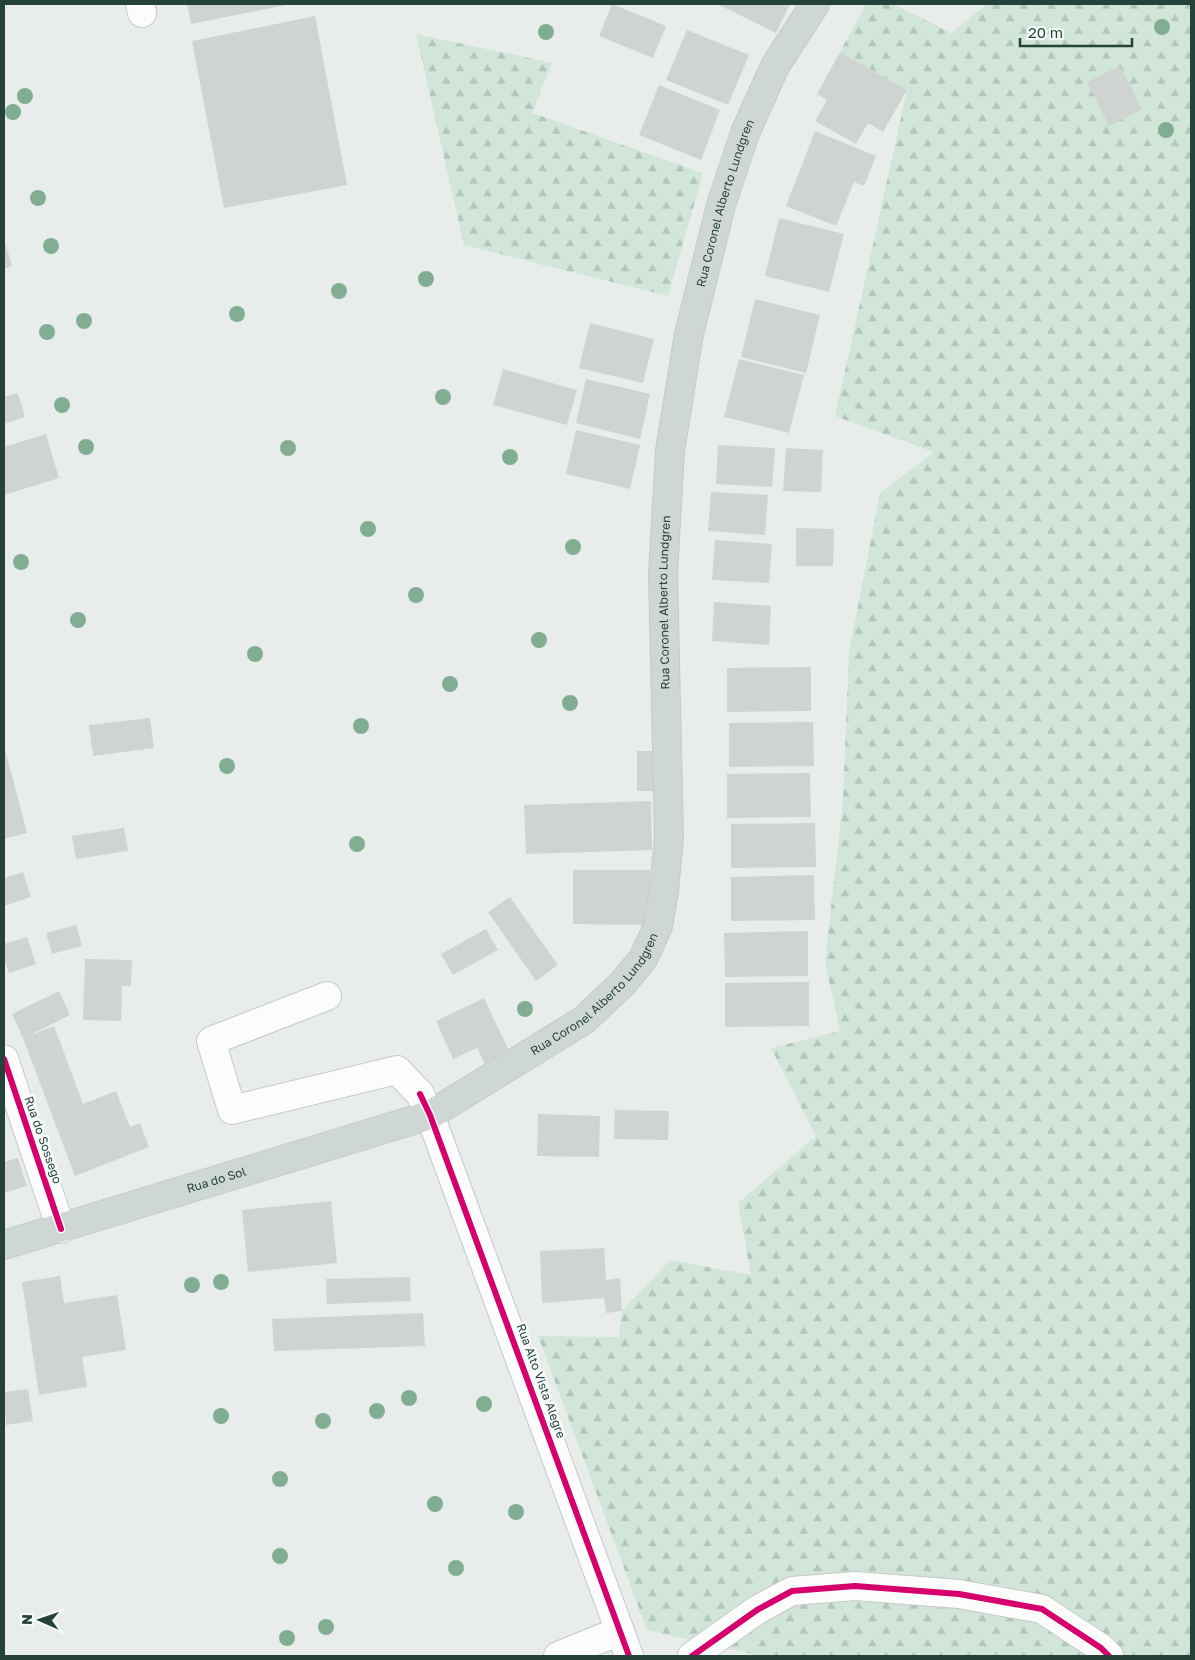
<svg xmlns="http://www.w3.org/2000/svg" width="1195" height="1660" font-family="'Golos Text',sans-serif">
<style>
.forest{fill:url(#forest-firs)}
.building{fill:#cfd4d2}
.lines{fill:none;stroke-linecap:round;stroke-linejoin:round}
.minor-casing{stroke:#c5cac8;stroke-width:30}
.major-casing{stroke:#c3ccc9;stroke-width:30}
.minor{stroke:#fcfcfc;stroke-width:28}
.major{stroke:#cfd7d5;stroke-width:28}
.cycleway-casing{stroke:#f7fbf9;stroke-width:9}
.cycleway{stroke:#d6006c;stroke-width:6}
.tree{fill:#81ae93}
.labels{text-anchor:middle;stroke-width:5;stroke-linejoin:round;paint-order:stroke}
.street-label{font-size:12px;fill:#24423a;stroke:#f7fbf9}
</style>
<defs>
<pattern id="forest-firs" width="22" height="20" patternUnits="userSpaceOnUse" patternTransform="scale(1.25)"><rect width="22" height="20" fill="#d1e6d8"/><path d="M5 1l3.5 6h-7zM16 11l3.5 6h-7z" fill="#b3c6ba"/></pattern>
</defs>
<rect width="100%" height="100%" fill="#e8edeb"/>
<g class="forest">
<path d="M 866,4 L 893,4 L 951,33 L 987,4 L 1191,4 L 1191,1656 L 760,1656 L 647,1630 L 538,1336 L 619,1337 L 622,1311 L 670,1260 L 751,1275 L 738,1203 L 816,1136 L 771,1048 L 840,1031 L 825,962 L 843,800 L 849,652 L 880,493 L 934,452 L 835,416 L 907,90 L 840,52 Z"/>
<path d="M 416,34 L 552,63 L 532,113 L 703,173 L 668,296 L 464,245 Z"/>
</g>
<g class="building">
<path d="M 187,4 L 286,4 L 286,5 L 191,24 Z"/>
<path d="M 612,4 L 666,26 L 653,58 L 599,36 Z"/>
<path d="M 717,4 L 790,4 L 776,33 Z"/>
<path d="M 315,16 L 347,185 L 224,208 L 192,41 Z"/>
<path d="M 687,30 L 749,55 L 728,105 L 666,80 Z"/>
<path d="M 840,52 L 907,90 L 883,132 L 868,123 L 856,144 L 815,121 L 827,100 L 817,94 Z"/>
<path d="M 1120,66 L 1142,109 L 1109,126 L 1087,82 Z"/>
<path d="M 659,85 L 720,110 L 701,160 L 639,135 Z"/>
<path d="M 815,131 L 876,156 L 864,186 L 854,182 L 836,226 L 786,206 Z"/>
<path d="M 779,218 L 844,234 L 829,292 L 765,276 Z"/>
<path d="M 4,239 L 12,266 L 4,269 Z"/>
<path d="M 755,299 L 820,315 L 806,373 L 741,357 Z"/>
<path d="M 590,323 L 654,339 L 643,383 L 579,368 Z"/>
<path d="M 739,359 L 804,375 L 789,433 L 724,417 Z"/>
<path d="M 503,369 L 577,390 L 567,425 L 493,405 Z"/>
<path d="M 586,379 L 650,394 L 640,439 L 576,423 Z"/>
<path d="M 18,393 L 25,417 L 4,424 L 4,397 Z"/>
<path d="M 576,430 L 640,445 L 630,489 L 566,474 Z"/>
<path d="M 46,434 L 59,478 L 4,495 L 4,447 Z"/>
<path d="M 718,445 L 775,448 L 772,487 L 716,484 Z"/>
<path d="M 786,448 L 823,450 L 821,492 L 783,491 Z"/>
<path d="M 711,492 L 768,495 L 765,535 L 708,531 Z"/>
<path d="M 796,528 L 834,529 L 833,566 L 796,566 Z"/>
<path d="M 715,540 L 772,544 L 769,583 L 712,580 Z"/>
<path d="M 714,602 L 771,606 L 769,645 L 712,641 Z"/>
<path d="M 811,667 L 811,711 L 727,712 L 727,668 Z"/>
<path d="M 150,718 L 154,748 L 93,756 L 89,725 Z"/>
<path d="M 813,722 L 814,766 L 729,767 L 729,723 Z"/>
<path d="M 4,745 L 27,833 L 4,839 Z"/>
<path d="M 637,751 L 657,751 L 656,791 L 637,791 Z"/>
<path d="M 810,773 L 811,817 L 727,818 L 727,774 Z"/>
<path d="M 651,801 L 652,850 L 526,854 L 524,805 Z"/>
<path d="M 815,823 L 816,867 L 731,868 L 731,824 Z"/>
<path d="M 124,828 L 128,851 L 76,859 L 72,836 Z"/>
<path d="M 573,870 L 650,870 L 650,925 L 573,924 Z"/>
<path d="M 23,872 L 31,897 L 4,906 L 4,878 Z"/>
<path d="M 814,875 L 815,920 L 731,921 L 731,877 Z"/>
<path d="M 510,897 L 558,965 L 536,981 L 488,912 Z"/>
<path d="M 76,925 L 82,946 L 52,954 L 46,933 Z"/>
<path d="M 486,929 L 498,950 L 453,975 L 441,954 Z"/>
<path d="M 808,931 L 808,976 L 725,977 L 724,933 Z"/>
<path d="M 27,937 L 36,964 L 9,973 L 4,958 L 4,944 Z"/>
<path d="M 85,959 L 132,960 L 131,986 L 122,986 L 121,1021 L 83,1020 Z"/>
<path d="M 809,982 L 809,1026 L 725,1027 L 725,983 Z"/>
<path d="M 59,991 L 70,1015 L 26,1037 L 54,1026 L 83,1104 L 116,1091 L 130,1127 L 140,1123 L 149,1147 L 75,1176 L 23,1038 L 12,1014 Z"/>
<path d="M 484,998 L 510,1053 L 485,1064 L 477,1048 L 453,1059 L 436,1021 Z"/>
<path d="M 615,1110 L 669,1111 L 668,1140 L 614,1139 Z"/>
<path d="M 538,1114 L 600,1116 L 599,1157 L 537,1156 Z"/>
<path d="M 18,1158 L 27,1186 L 4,1193 L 4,1162 Z"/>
<path d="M 331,1201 L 337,1263 L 248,1272 L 242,1210 Z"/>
<path d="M 604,1248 L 606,1280 L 620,1278 L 622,1311 L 606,1313 L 604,1298 L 542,1303 L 540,1251 Z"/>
<path d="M 60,1276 L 64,1303 L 117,1295 L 126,1350 L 82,1357 L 87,1387 L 39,1395 L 22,1282 Z"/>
<path d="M 410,1277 L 411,1301 L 327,1304 L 326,1279 Z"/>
<path d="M 423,1313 L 425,1346 L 274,1351 L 272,1319 Z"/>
<path d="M 28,1389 L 33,1421 L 6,1425 L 4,1392 Z"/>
</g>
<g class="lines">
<g class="minor-casing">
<g id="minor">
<path d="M 140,4 L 142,13"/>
<path d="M 327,996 L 211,1041 L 232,1110 L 397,1070 L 420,1094 L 430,1115 L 629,1656"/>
<path d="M 4,1059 L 61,1229"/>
<path d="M 558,1656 L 620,1631"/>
<path d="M 692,1656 L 757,1610 L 792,1591 L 855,1586 L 959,1594 L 1042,1609 L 1101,1648 L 1109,1656"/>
</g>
</g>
<g class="major-casing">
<g id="major">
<path id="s1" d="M 4,1245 L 430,1115 L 584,1020 L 622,984 L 643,959 L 658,926 L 664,891 L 669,837 L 663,574 L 670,451 L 689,334 L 721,205 L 745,133 L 775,66 L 815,4"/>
</g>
</g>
<use href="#minor" class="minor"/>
<use href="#major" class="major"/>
<g class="cycleway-casing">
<g id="cycleway">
<path d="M 4,1059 L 61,1229"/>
<path d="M 420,1094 L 430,1115 L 629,1656"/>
<path d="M 692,1656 L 757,1610 L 792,1591 L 855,1586 L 959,1594 L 1042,1609 L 1101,1648 L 1109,1656"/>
</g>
</g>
<use href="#cycleway" class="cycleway"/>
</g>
<g class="tree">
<circle cx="1162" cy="27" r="8"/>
<circle cx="546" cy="32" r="8"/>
<circle cx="25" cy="96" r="8"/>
<circle cx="13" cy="112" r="8"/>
<circle cx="1166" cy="130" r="8"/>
<circle cx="38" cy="198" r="8"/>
<circle cx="51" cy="246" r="8"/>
<circle cx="426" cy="279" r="8"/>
<circle cx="339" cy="291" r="8"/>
<circle cx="237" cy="314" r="8"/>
<circle cx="84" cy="321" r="8"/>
<circle cx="47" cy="332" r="8"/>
<circle cx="443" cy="397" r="8"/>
<circle cx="62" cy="405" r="8"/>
<circle cx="86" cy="447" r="8"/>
<circle cx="288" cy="448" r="8"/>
<circle cx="510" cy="457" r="8"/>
<circle cx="368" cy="529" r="8"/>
<circle cx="573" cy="547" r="8"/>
<circle cx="21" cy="562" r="8"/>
<circle cx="416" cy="595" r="8"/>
<circle cx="78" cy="620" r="8"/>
<circle cx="539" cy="640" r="8"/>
<circle cx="255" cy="654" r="8"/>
<circle cx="450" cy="684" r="8"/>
<circle cx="570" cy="703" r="8"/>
<circle cx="361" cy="726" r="8"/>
<circle cx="227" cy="766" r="8"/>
<circle cx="357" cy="844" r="8"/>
<circle cx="525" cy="1009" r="8"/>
<circle cx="221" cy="1282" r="8"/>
<circle cx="192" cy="1285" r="8"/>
<circle cx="409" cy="1398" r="8"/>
<circle cx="484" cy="1404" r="8"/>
<circle cx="377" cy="1411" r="8"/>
<circle cx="221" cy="1416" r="8"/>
<circle cx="323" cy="1421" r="8"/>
<circle cx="280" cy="1479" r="8"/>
<circle cx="435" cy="1504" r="8"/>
<circle cx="516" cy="1512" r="8"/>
<circle cx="280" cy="1556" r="8"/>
<circle cx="456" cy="1568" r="8"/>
<circle cx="326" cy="1627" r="8"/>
<circle cx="287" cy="1638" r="8"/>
</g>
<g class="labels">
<g class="street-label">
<text dy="4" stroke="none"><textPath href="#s1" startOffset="1478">Rua Coronel Alberto Lundgren</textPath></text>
<text dy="4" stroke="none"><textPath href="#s1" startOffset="1072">Rua Coronel Alberto Lundgren</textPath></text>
<text dy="4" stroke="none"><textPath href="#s1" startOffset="652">Rua Coronel Alberto Lundgren</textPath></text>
<text transform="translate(43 1140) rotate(71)" y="4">Rua do Sossego</text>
<text dy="4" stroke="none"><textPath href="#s1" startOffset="222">Rua do Sol</textPath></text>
<text transform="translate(541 1381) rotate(70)" y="4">Rua Alto Vista Alegre</text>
</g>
</g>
<rect width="1195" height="1660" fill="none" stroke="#24423a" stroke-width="10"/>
<g transform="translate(40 1620) rotate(272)" stroke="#f7fbf9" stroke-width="4" paint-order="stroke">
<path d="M0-4L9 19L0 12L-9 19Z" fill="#24423a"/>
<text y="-8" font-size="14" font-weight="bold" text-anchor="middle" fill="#24423a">N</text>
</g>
<path d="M1020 38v8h112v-8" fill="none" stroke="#24423a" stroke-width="2.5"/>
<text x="1028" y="38" font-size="15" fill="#24423a" stroke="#f7fbf9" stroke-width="4" paint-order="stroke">20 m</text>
</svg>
